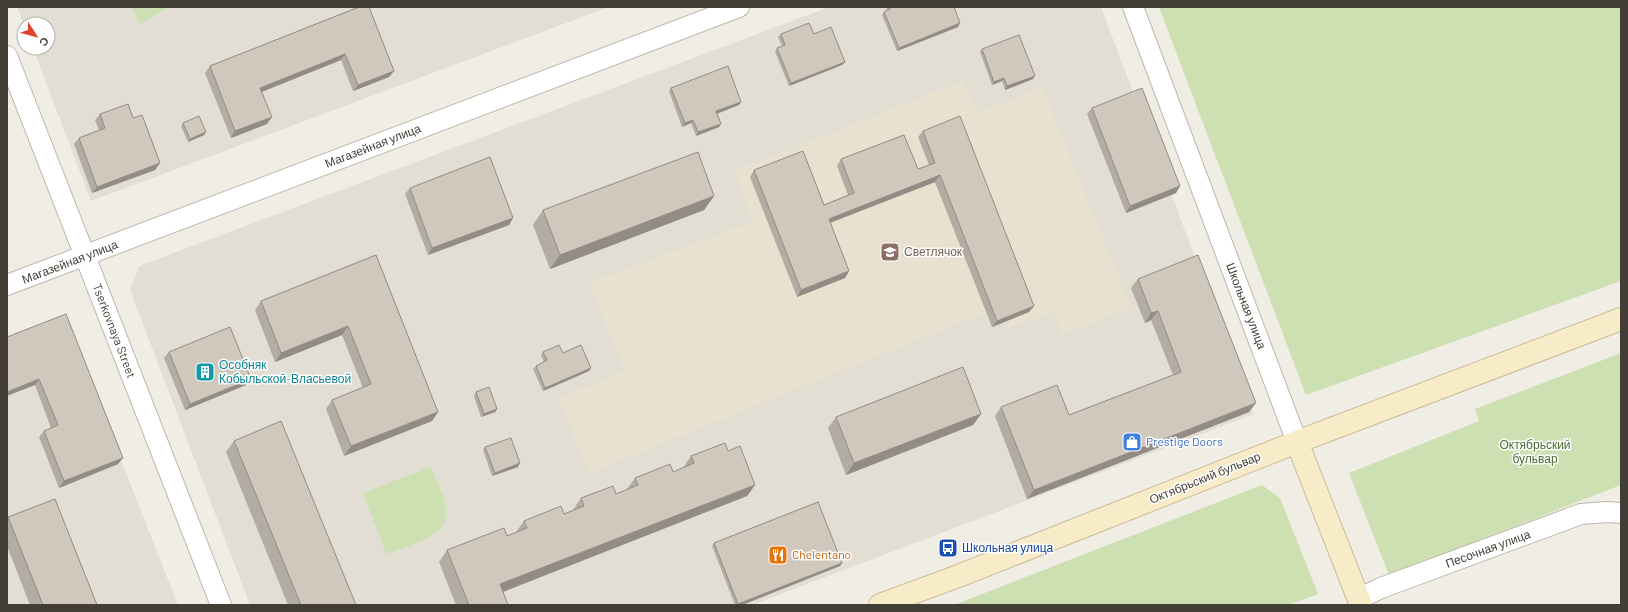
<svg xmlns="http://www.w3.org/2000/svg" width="1628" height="612" font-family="Barlow,sans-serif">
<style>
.residential{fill:#e3ded4}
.education{fill:#e8e1d0}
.green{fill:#cce0b2}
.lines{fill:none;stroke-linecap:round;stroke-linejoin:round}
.street-casing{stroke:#bdb7ac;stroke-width:22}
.secondary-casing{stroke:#cbbd99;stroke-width:24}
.street{stroke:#fff;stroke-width:20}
.secondary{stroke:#f8ebc8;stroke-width:22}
.wall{fill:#b3aca2}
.shaded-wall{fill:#928c84}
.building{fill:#d0c8bc;stroke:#928c84}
.labels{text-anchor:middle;stroke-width:3;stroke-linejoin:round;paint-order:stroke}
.street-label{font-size:12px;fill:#423d35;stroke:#fff}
.education-label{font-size:12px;fill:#785e54;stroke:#fff;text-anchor:start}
.culture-label{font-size:12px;fill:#0d838f;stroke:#fff;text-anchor:start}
.shop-label{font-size:12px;fill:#366cbe;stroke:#fff;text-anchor:start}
.park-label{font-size:12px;fill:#486c30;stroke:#fff}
.transit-label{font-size:12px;fill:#164399;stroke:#fff;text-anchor:start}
.food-label{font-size:12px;fill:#c56008;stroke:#fff;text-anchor:start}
</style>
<rect width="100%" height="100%" fill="#f0ede5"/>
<g class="residential">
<path d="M 17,7 L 609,7 L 91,201 L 33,48 L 48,48 L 48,24 L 24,25 Z"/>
<path d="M 829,7 L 1101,7 L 1254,414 L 752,605 L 250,605 L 130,290 L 139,266 Z"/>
<path d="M 64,316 L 178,605 L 7,605 L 7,337 Z"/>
</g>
<path class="education" d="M 963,81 L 977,114 L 1042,87 L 1131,307 L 1063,335 L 1053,311 L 1006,330 L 997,308 L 589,473 L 559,398 L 625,371 L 589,283 L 752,222 L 735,171 Z"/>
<g class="green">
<path d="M 132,7 L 170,7 L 139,24 Z"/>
<path d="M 1159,7 L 1621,7 L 1621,281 L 1306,395 Z"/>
<path d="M 1621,353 L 1621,485 L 1389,575 L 1349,473 L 1479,421 L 1475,409 Z"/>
<path d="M 431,467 C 436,480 444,494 446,507 C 453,536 406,546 386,554 L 363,493 Z"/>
<path d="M 1262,485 L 1280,498 L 1318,594 L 1289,605 L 954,605 Z"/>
</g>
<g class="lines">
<g class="street-casing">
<g id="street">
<path d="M 1133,7 L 1297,442"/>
<path d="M 7,56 L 221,605"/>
<path d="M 7,285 L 739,7"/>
<path d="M 1358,599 L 1381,588 L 1581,514 L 1607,512 L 1621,513"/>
</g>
</g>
<g class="secondary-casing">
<g id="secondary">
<path d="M 1297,442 L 1361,605"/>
<path d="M 880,605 L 961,575 L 1297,442 L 1621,319"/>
</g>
</g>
<use href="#street" class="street"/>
<use href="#secondary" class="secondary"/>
</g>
<g class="wall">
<path d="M 359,7 L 394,71 L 389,77 L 353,91 L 341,60 L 262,92 L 267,124 L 231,138 L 205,73 L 210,66 Z"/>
<path d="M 886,7 L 954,7 L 958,27 L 897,51 L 882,15 L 884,12 L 887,10 Z"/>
<path d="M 781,34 L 814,34 L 845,62 L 842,65 L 789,86 L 775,52 L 777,48 L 782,46 L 778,37 Z"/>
<path d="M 982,49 L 1033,79 L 1005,90 L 1002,81 L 992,85 L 980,52 Z"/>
<path d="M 671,88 L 741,102 L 739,105 L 717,113 L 721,124 L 719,127 L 696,136 L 691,123 L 682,127 L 669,91 Z"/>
<path d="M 1092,108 L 1180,186 L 1176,193 L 1126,213 L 1087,114 Z"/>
<path d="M 100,114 L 133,118 L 160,163 L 155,170 L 92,193 L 74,144 L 79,138 L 99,130 L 95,120 Z"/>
<path d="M 183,123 L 206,132 L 204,135 L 188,142 L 181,126 Z"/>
<path d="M 923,131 L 1034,306 L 1029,312 L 992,327 L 935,182 L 830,223 L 849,271 L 845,278 L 797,297 L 750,177 L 754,170 L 824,205 L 848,195 L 837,166 L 841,159 L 918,169 L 929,165 L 918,137 Z"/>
<path d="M 410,188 L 513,218 L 509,225 L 428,255 L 405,194 Z"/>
<path d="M 714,196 L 704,210 L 550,269 L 533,225 L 543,210 Z"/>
<path d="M 376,255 L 438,412 L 432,421 L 344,456 L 326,409 L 332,400 L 363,388 L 342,335 L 275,362 L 255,310 L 261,301 Z"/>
<path d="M 1138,279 L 1249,412 L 1027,499 L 995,416 L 1001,407 L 1069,415 L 1173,375 L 1151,320 L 1145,323 L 1131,288 Z"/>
<path d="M 7,337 L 118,464 L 59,488 L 39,437 L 44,431 L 51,428 L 35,385 Z"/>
<path d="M 169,352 L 251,379 L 246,385 L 185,410 L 164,358 Z"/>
<path d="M 543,352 L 563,353 L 591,368 L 589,371 L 543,391 L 533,369 L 536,366 L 544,362 L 541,355 Z"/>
<path d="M 476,392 L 497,409 L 495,412 L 481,417 L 474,396 Z"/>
<path d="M 981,414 L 973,425 L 846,475 L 828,428 L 836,417 Z"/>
<path d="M 234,441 L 356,605 L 288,605 L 226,452 Z"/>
<path d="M 485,447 L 518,467 L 492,476 L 483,450 Z"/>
<path d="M 728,451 L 755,485 L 747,496 L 503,592 L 508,605 L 456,605 L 439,562 L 447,550 L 507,536 L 516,532 L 524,521 L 564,514 L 573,510 L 581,498 L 616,494 L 627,489 L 635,478 L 673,472 L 683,468 L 691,456 Z"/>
<path d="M 8,517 L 97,605 L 30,605 L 7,546 L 7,519 Z"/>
<path d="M 714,543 L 842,563 L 840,566 L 742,605 L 735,605 L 712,546 Z"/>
</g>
<g class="shaded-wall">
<path d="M 960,23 L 958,27 L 897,51 L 899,48 Z"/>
<path d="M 345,54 L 341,60 L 256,94 L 260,88 Z"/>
<path d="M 845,62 L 842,65 L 789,86 L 791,83 Z"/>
<path d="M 394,71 L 389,77 L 353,91 L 358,85 Z"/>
<path d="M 1035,76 L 1033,79 L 1005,90 L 1007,86 Z"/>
<path d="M 1004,78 L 1002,81 L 992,85 L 994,82 Z"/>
<path d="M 741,102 L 739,105 L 714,115 L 716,111 Z"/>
<path d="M 272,117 L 267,124 L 231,138 L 235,131 Z"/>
<path d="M 693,120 L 691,123 L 682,127 L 685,123 Z"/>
<path d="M 721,124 L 719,127 L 696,136 L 698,132 Z"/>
<path d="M 206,132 L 204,135 L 188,142 L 190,139 Z"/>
<path d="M 160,163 L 155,170 L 92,193 L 97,187 Z"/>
<path d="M 940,175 L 935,182 L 824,225 L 829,219 Z"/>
<path d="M 1180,186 L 1176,193 L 1126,213 L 1130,206 Z"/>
<path d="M 714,196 L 704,210 L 550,269 L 560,255 Z"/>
<path d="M 513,218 L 509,225 L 428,255 L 432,248 Z"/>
<path d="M 849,271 L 845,278 L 797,297 L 801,290 Z"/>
<path d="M 1034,306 L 1029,312 L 992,327 L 997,321 Z"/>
<path d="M 1158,311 L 1151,320 L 1145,323 L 1151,313 Z"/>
<path d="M 348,326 L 342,335 L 275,362 L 281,353 Z"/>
<path d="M 591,368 L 589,371 L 543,391 L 545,388 Z"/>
<path d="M 39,379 L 35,385 L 7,396 L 7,392 Z"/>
<path d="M 251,379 L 246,385 L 185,410 L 190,404 Z"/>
<path d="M 1256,403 L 1249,412 L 1027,499 L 1034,490 Z"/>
<path d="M 497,409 L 495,412 L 481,417 L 484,414 Z"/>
<path d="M 438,412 L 432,421 L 344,456 L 351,446 Z"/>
<path d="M 981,414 L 973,425 L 846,475 L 854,463 Z"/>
<path d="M 123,458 L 118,464 L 59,488 L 64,481 Z"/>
<path d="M 520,463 L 518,467 L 492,476 L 495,473 Z"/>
<path d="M 755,485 L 747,496 L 492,596 L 500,584 Z"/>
<path d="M 842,563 L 840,566 L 742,605 L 738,605 L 738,604 Z"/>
</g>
<g class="building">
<path d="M 359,7 L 369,7 L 394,71 L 358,85 L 345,54 L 260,88 L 272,117 L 235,131 L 210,66 Z"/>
<path d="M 890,7 L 954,7 L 960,23 L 899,48 L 884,12 L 890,9 Z"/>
<path d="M 809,23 L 814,34 L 831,27 L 845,62 L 791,83 L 777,48 L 785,45 L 781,34 Z"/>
<path d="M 1019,35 L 1035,76 L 1007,86 L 1004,78 L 994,82 L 982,49 Z"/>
<path d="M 728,66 L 741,102 L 716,111 L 721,124 L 698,132 L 693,120 L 685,123 L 671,88 Z"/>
<path d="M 1142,88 L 1180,186 L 1130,206 L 1092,108 Z"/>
<path d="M 128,104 L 133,118 L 142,115 L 160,163 L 97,187 L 79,138 L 105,128 L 100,114 Z"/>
<path d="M 199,116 L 206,132 L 190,139 L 183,123 Z"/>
<path d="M 960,116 L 1034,306 L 997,321 L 940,175 L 829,219 L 849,271 L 801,290 L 754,170 L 803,151 L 824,205 L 854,193 L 841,159 L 904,135 L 918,169 L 935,163 L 923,131 Z"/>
<path d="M 698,152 L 714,196 L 560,255 L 543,210 Z"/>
<path d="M 490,157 L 513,218 L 432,248 L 410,188 Z"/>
<path d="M 376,255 L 438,412 L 351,446 L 332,400 L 371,384 L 348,326 L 281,353 L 261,301 Z"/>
<path d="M 1198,255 L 1256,403 L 1034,490 L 1001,407 L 1057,385 L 1069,415 L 1181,372 L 1158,311 L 1151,313 L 1138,279 Z"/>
<path d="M 66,314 L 123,458 L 64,481 L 44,431 L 58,425 L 39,379 L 7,392 L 7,337 Z"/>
<path d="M 230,327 L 251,379 L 190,404 L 169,352 Z"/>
<path d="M 559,345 L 563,353 L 581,345 L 591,368 L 545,388 L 536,366 L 547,360 L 543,352 Z"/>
<path d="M 963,367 L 981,414 L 854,463 L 836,417 Z"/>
<path d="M 489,387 L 497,409 L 484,414 L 476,392 Z"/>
<path d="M 281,421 L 356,605 L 301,605 L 234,441 Z"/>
<path d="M 511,438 L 520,463 L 495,473 L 485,447 Z"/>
<path d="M 725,443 L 728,451 L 740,446 L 755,485 L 500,584 L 508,605 L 469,605 L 447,550 L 504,528 L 507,536 L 527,528 L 524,521 L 561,506 L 564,514 L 584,506 L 581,498 L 613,486 L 616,494 L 638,485 L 635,478 L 670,464 L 673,472 L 694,463 L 691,456 Z"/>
<path d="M 55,499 L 97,605 L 43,605 L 8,517 Z"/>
<path d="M 818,502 L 842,563 L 738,604 L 714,543 Z"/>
</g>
<defs>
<g id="school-square" transform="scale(1)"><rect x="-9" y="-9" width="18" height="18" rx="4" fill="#8d6e63" stroke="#fff"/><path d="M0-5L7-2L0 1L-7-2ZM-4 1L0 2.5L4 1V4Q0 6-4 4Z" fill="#fff"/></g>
<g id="building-square" transform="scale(1)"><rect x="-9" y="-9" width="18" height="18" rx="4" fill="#0f9aa8" stroke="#fff"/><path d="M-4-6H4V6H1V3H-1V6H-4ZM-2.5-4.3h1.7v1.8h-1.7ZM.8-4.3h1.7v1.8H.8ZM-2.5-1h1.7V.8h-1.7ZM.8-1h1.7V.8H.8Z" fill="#fff"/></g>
<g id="shop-square" transform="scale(1)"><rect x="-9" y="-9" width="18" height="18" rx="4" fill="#3f7fe0" stroke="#fff"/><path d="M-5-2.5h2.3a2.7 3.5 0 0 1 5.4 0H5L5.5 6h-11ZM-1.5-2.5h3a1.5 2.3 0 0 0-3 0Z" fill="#fff"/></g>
<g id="bus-square" transform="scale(1)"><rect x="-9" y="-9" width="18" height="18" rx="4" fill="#1a4fb4" stroke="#fff"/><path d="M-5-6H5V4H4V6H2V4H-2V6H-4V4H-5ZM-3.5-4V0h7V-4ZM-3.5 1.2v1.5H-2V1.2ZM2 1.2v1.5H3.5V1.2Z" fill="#fff"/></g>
<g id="restaurant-square" transform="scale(1)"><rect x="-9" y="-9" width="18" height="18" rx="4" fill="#e8710a" stroke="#fff"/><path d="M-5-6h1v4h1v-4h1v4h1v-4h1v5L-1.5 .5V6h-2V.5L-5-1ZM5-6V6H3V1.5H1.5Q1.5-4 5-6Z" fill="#fff"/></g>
</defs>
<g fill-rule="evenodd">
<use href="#school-square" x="890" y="252"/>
<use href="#building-square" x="205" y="372"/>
<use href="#shop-square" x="1132" y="442"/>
<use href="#bus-square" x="948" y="548"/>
<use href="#restaurant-square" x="778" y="555"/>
</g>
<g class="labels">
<g class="street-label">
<text transform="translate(373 146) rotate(-21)" y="4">Магазейная улица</text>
<text transform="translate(70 262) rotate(-21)" y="4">Магазейная улица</text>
<text transform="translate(1246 306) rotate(69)" y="4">Школьная улица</text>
<text transform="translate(114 331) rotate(69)" y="4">Tserkovnaya Street</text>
<text transform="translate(1205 478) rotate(-22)" y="4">Октябрьский бульвар</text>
<text transform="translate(1488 549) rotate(-20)" y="4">Песочная улица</text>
</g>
<g class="education-label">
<text x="904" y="256">Светлячок</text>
</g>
<g class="culture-label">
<text x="219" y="369">Особняк<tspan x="219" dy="14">Кобыльской-Власьевой</tspan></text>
</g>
<g class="shop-label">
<text x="1146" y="446">Prestige Doors</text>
</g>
<g class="park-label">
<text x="1535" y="449">Октябрьский<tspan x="1535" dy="14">бульвар</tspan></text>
</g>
<g class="transit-label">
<text x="962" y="552">Школьная улица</text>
</g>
<g class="food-label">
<text x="792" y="559">Chelentano</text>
</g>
</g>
<rect width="1628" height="612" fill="none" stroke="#423d35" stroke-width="16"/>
<g transform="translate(36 36) rotate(126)"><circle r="19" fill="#ffffff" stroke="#b3b1ae"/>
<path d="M0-3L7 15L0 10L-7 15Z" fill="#e0452c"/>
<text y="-6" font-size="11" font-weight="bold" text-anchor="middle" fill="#423d35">С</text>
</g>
</svg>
